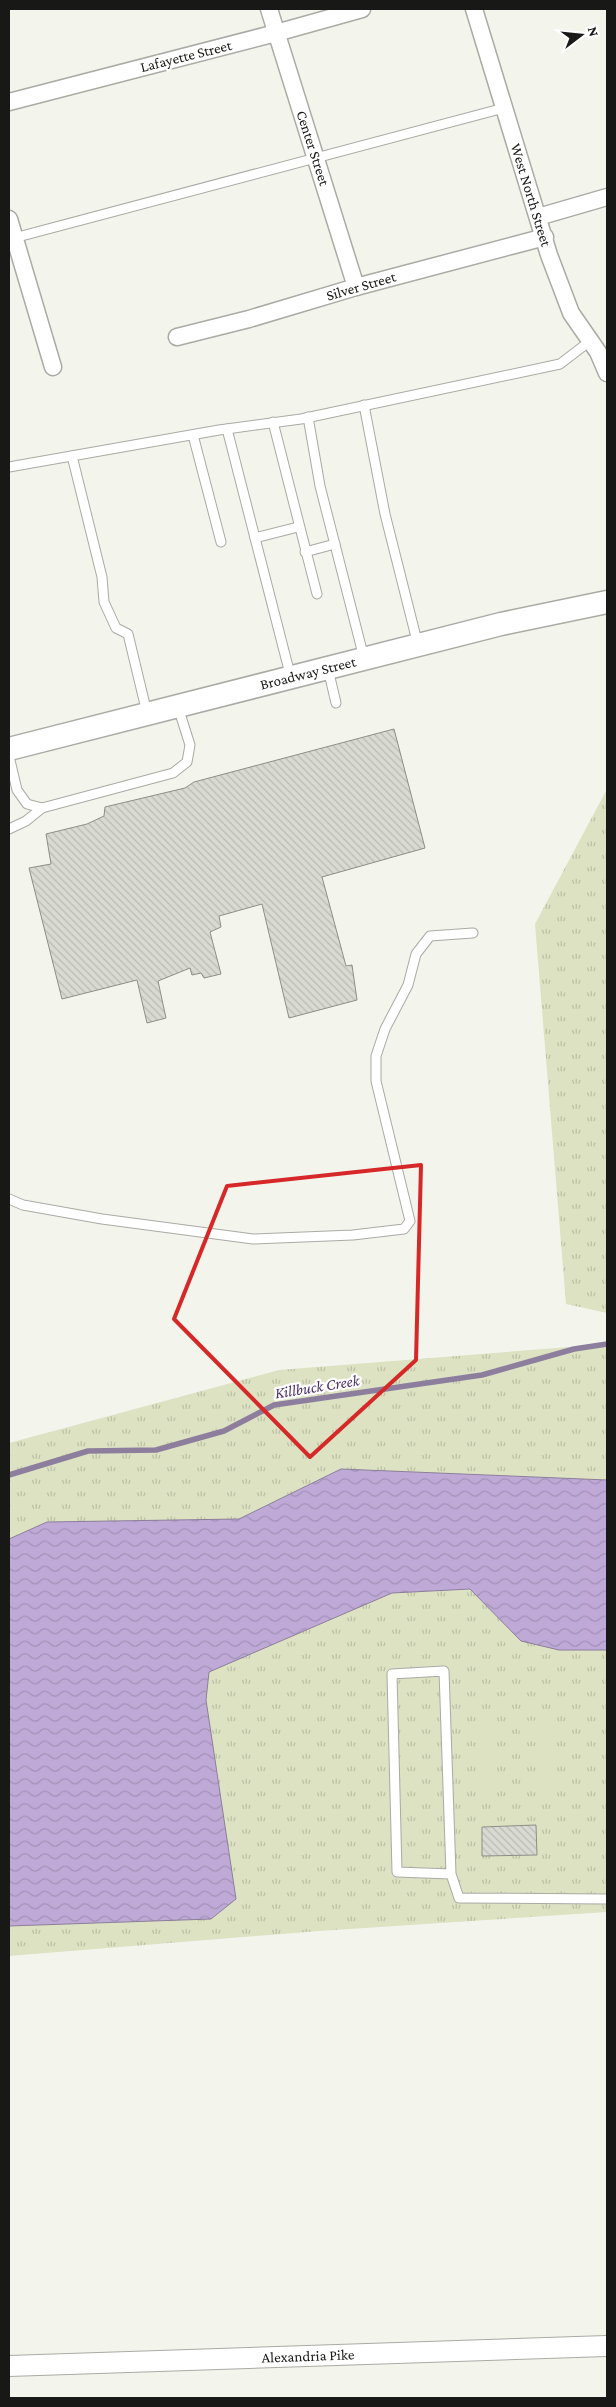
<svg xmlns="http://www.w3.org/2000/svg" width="616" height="2407" font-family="'Crimson Pro',serif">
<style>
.park{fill:url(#park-tufts)}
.garden{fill:#dce2c2}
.water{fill:url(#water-waves);stroke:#8d7e9d}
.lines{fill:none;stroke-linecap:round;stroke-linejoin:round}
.stream{stroke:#8d7e9d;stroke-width:5.5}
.building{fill:url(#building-back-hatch);stroke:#8d8f87}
.service-casing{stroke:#a9aba4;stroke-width:11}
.minor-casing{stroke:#a9aba4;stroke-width:19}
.tertiary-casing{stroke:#a9aba4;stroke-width:22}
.secondary-casing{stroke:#a9aba4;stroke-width:25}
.service{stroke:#fff;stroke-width:9}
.minor{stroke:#fff;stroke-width:16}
.tertiary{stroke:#fff;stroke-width:20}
.secondary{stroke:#fff;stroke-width:22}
.marked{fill:none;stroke:#d62828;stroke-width:4;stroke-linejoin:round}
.labels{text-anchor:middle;stroke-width:4.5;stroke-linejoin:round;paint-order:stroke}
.street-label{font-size:15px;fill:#181916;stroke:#fff}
.water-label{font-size:16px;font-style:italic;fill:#4e3169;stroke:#fff}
</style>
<defs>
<pattern id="park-tufts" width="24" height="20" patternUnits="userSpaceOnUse" patternTransform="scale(1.25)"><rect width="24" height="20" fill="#dce2c2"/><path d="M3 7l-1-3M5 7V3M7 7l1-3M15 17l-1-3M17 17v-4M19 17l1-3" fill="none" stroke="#bcc1a6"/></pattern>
<pattern id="water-waves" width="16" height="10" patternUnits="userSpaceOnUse" patternTransform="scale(1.25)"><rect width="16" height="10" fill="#bfaad7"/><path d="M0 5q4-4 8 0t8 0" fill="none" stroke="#a392b8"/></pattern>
<pattern id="building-back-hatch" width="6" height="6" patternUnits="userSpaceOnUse" patternTransform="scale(1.25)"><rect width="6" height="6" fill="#d9dbd3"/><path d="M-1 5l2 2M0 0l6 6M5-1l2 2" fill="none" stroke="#babbb4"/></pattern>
</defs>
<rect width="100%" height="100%" fill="#f3f5ed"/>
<g class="park">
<path d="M 607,789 L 607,1313 L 566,1304 L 535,924 Z"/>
<path d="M 607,1344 L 607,1912 L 319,1931 L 9,1956 L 9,1443 L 279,1370 Z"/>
</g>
<g class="garden">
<path d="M 554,1720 L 555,1736 L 520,1738 L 519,1721 Z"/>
<path d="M 503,1722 L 503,1739 L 466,1740 L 465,1723 Z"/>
<path d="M 555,1745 L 556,1761 L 520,1763 L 520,1747 Z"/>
<path d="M 504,1748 L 504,1763 L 468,1764 L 467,1749 Z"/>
<path d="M 556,1771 L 557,1786 L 521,1788 L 520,1772 Z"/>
<path d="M 504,1772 L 504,1789 L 469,1790 L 468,1774 Z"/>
</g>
<path class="water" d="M 341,1469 L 607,1480 L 607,1650 L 559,1650 L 521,1641 L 470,1589 L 392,1593 L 209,1672 L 206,1700 L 236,1899 L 211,1919 L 9,1926 L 9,1539 L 47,1522 L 239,1519 Z"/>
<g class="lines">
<path class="stream" d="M 9,1475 L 88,1451 L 156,1450 L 224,1431 L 274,1405 L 482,1375 L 574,1349 L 607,1344"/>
</g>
<g class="building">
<path d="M 394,729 L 425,848 L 322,877 L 346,966 L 352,965 L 357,1000 L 289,1018 L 262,904 L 219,916 L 221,927 L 210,932 L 221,974 L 204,978 L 201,973 L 192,975 L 190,968 L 158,981 L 166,1018 L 147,1023 L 137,980 L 62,999 L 29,868 L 51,864 L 46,834 L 87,824 L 104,816 L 105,807 L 185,788 L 194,782 Z"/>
<path d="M 536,1825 L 537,1855 L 482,1856 L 482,1827 Z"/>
</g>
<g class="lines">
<g class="service-casing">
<g id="service">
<path d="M 14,238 L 504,108"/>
<path d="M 364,405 L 385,514 L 418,645"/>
<path d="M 308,417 L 320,486 L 364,658"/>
<path d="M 273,422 L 317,594"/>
<path d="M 227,429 L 291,678"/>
<path d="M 193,435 L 221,542"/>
<path d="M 72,456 L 102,577 L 104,602 L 116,628 L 128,634 L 147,713"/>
<path d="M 9,467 L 219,430 L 301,419 L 560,364 L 590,341"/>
<path d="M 255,538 L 298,527"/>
<path d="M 305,552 L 335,544"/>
<path d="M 328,669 L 336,703"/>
<path d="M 9,756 L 17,790 L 27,804 L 42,808"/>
<path d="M 9,829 L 26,821 L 42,808 L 173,773 L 187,762 L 190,745 L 178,707"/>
<path d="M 9,1199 L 23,1205 L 102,1219 L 253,1239 L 353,1235 L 404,1229 L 410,1221 L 376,1081 L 376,1056 L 385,1029 L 408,985 L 416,954 L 430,936 L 473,933"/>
<path d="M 451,1874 L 397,1872 L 392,1674 L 444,1671 L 451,1874 L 459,1898 L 607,1899"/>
</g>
</g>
<g class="minor-casing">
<g id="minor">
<path d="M 269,9 L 356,287"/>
<path d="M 474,9 L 549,255 L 571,313 L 598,352 L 607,373"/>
<path d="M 9,102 L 276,33 L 362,9"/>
<path d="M 538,217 L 607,197"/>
<path d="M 9,219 L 53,367"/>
<path d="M 177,337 L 249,319 L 356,287 L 545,237"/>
</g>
</g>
<g class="tertiary-casing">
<path id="tertiary" d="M 9,2366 L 607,2346"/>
</g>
<g class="secondary-casing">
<path id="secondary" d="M 9,749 L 501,624 L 607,602"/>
</g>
<use href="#service" class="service"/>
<use href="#minor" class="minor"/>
<use href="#tertiary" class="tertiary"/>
<use href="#secondary" class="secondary"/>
</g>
<path class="marked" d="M 421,1165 L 416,1360 L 310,1457 L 174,1319 L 227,1186 Z"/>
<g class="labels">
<g class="street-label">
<text transform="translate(186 56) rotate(-14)" y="5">Lafayette Street</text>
<text transform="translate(313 148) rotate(72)" y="5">Center Street</text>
<text transform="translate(531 195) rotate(73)" y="5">West North Street</text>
<text transform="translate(361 286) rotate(-16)" y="5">Silver Street</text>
<text transform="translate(308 673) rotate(-14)" y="5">Broadway Street</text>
<text transform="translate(308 2356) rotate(-2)" y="5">Alexandria Pike</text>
</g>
<g class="water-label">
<text transform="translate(317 1386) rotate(-9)" y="6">Killbuck Creek</text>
</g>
</g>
<rect width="616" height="2407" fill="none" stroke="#181916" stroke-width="20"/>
<g transform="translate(581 35) rotate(74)" stroke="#ffffff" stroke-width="4" paint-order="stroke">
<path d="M0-4L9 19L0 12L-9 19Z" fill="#181916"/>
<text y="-8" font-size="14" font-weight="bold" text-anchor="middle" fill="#181916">N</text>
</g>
</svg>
